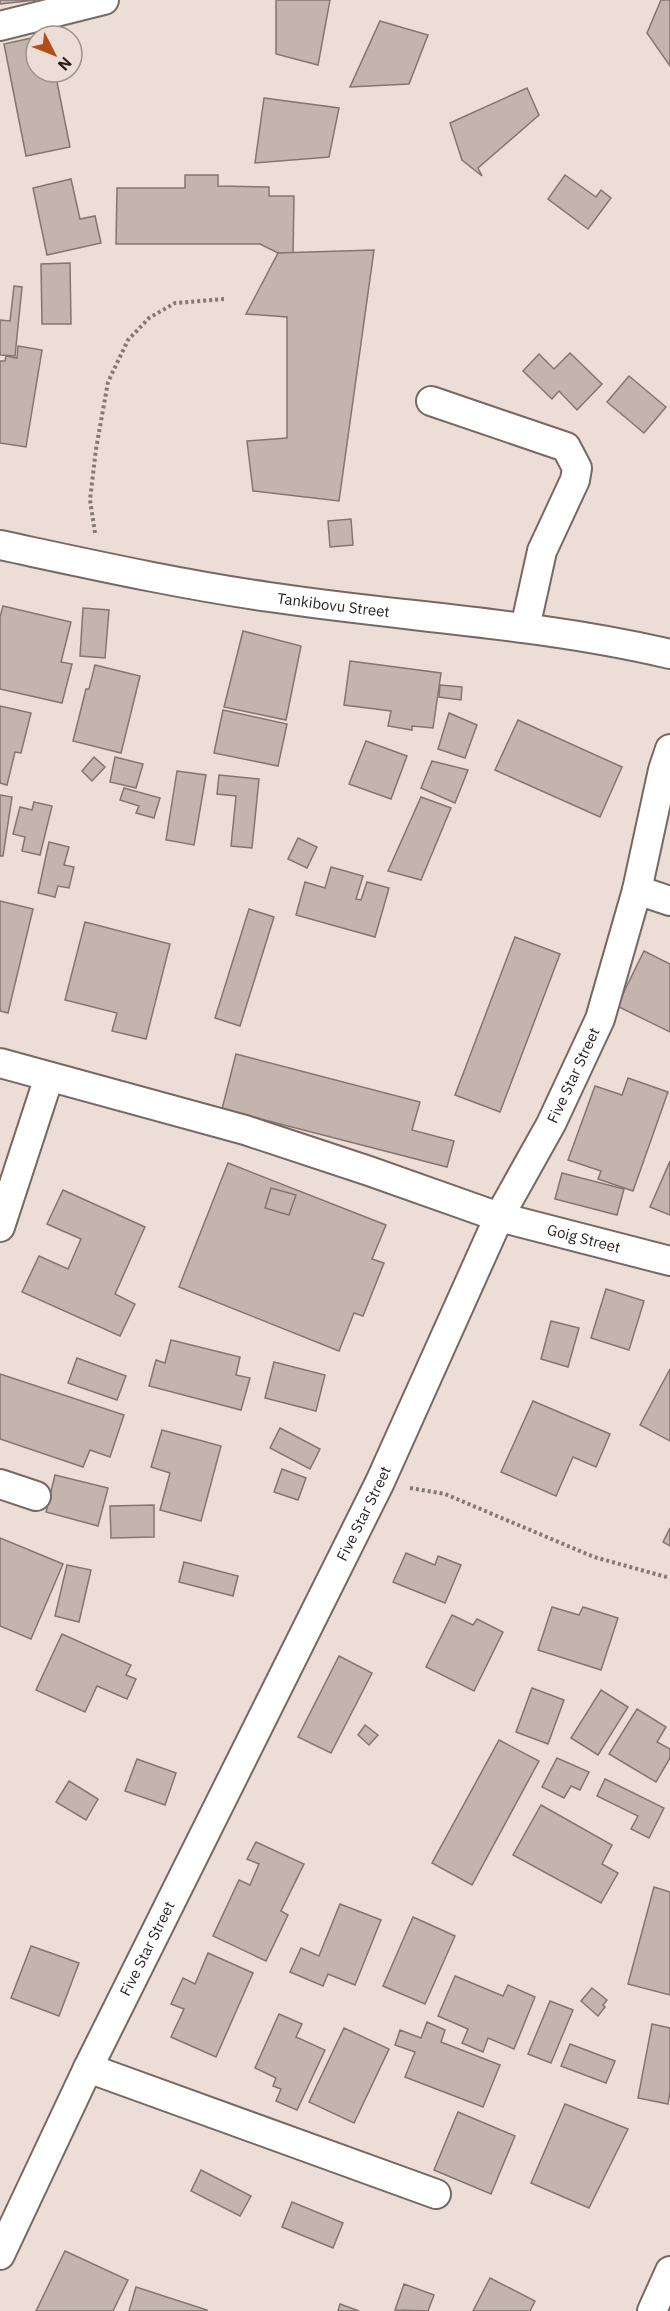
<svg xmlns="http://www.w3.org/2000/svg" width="670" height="2311" font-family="'IBM Plex Sans',sans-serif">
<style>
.building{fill:#c3b4ae;stroke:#837570;stroke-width:1.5}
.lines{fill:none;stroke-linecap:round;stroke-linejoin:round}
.minor-casing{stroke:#766963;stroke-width:32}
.path{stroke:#837975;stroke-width:4;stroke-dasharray:3 3;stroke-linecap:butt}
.minor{stroke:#fff;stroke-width:28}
.labels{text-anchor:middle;stroke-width:6;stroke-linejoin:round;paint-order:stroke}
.street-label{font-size:15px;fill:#251f1d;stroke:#edddd7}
</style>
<rect width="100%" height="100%" fill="#edddd7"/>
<g class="building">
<path d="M 0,0 L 36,0 L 0,4 Z"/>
<path d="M 276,0 L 330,0 L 318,65 L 276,54 Z"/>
<path d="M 661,0 L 670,0 L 670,66 L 647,33 Z"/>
<path d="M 380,21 L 428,35 L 409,84 L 350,87 Z"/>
<path d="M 36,37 L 36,72 L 55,72 L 70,147 L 26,156 L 4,44 Z"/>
<path d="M 527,88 L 539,115 L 478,168 L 482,176 L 462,160 L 450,123 Z"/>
<path d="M 264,98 L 339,108 L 329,157 L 255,163 Z"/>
<path d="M 185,175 L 218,175 L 218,186 L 269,187 L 269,196 L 294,196 L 293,255 L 278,253 L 260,244 L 116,244 L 117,188 L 185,188 Z"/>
<path d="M 565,175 L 596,197 L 601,190 L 611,198 L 588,229 L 548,199 Z"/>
<path d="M 71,179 L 80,219 L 95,216 L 101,243 L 47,255 L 33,188 Z"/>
<path d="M 374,250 L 339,501 L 253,491 L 247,441 L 287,438 L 287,317 L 246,314 L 278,253 Z"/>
<path d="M 70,263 L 71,324 L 42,324 L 41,264 Z"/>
<path d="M 14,286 L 22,287 L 15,356 L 0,355 L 0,320 L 10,321 Z"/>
<path d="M 18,346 L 42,350 L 26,447 L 0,443 L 0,361 L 5,361 L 6,356 L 17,358 Z"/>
<path d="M 570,353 L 602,384 L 577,410 L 559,391 L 552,399 L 523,371 L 539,354 L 554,369 Z"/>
<path d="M 629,376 L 666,407 L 644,433 L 607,402 Z"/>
<path d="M 351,519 L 353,545 L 330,547 L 328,521 Z"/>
<path d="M 3,606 L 71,622 L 61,662 L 72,664 L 62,703 L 0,689 L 0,617 Z"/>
<path d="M 83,608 L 109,610 L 105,658 L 80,656 Z"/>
<path d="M 243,631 L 301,646 L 286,720 L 224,707 Z"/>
<path d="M 350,661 L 441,673 L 433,728 L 412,726 L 412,730 L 388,726 L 391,711 L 344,705 Z"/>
<path d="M 95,665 L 140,676 L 121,753 L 73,741 L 86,689 L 89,689 Z"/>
<path d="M 440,685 L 462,687 L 461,700 L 439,697 Z"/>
<path d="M 0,706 L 31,713 L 21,753 L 15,752 L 7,785 L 0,783 Z"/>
<path d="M 223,710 L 287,724 L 278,766 L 214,753 Z"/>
<path d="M 449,713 L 477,725 L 465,758 L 438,749 Z"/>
<path d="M 518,720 L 622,767 L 600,817 L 495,770 Z"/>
<path d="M 366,741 L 407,756 L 391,799 L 349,784 Z"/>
<path d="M 94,757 L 105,767 L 92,781 L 82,771 Z"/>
<path d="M 115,757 L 143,764 L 136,788 L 110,782 Z"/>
<path d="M 432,761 L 468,770 L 455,803 L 421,788 Z"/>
<path d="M 177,771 L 206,775 L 194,845 L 166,840 Z"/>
<path d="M 219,775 L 259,779 L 252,848 L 231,846 L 236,796 L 217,794 Z"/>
<path d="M 124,788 L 160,798 L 154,818 L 136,813 L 139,806 L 120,800 Z"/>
<path d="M 0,795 L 12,797 L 3,856 L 0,856 Z"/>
<path d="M 421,797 L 451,808 L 421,880 L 388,871 Z"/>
<path d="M 34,802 L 52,806 L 40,855 L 22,851 L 25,837 L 13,834 L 20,807 L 32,810 Z"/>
<path d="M 298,838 L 317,847 L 307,868 L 288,859 Z"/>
<path d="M 49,842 L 69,847 L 64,865 L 74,867 L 69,888 L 58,886 L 55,897 L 38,893 Z"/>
<path d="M 331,867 L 363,876 L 356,899 L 361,900 L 367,882 L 389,888 L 375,937 L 296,915 L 305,882 L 325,888 Z"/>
<path d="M 0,901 L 33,909 L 8,1013 L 0,1011 Z"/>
<path d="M 249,909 L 274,917 L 240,1026 L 215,1018 Z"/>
<path d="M 85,922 L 170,944 L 146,1039 L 112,1031 L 117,1013 L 65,1000 Z"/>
<path d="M 515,937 L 560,954 L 500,1112 L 455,1095 Z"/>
<path d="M 644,951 L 670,964 L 670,1032 L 617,1006 Z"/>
<path d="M 236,1054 L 420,1102 L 412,1130 L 454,1141 L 447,1167 L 222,1109 Z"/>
<path d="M 628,1078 L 668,1092 L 633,1191 L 598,1179 L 601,1171 L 568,1160 L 595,1086 L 622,1095 Z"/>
<path d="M 670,1161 L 670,1215 L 650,1207 Z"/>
<path d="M 228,1163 L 386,1225 L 372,1259 L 384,1263 L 363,1316 L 354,1313 L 339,1351 L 179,1287 Z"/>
<path d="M 562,1173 L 624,1189 L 617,1215 L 555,1199 Z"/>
<path d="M 271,1188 L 296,1195 L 289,1215 L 265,1208 Z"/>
<path d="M 63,1190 L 145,1227 L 115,1294 L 135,1304 L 120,1336 L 22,1292 L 39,1256 L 68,1269 L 81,1239 L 47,1224 Z"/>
<path d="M 606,1289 L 644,1301 L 629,1350 L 591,1338 Z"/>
<path d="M 551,1321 L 579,1328 L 568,1367 L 541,1359 Z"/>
<path d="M 171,1340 L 240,1357 L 236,1375 L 250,1378 L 241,1410 L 149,1386 L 156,1360 L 165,1363 Z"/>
<path d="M 77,1358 L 126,1376 L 117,1400 L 68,1383 Z"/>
<path d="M 274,1362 L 325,1375 L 316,1411 L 265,1398 Z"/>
<path d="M 670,1369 L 670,1441 L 640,1425 Z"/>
<path d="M 0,1374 L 124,1415 L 110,1457 L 90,1450 L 83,1467 L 0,1439 Z"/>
<path d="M 533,1401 L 610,1434 L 596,1467 L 573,1457 L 556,1496 L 501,1472 Z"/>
<path d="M 280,1428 L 320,1449 L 310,1469 L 270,1448 Z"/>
<path d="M 162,1430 L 221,1446 L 201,1521 L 160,1510 L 170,1473 L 151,1467 Z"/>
<path d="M 282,1469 L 306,1478 L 298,1500 L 274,1492 Z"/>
<path d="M 55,1475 L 108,1488 L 98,1526 L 46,1512 Z"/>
<path d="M 154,1505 L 154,1537 L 111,1538 L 110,1506 Z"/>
<path d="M 670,1528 L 670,1546 L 663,1542 Z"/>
<path d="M 0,1538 L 63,1564 L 31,1639 L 0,1626 Z"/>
<path d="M 406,1553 L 435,1565 L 438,1556 L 461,1565 L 445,1603 L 393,1582 Z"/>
<path d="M 184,1562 L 238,1576 L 233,1596 L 179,1582 Z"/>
<path d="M 67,1565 L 91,1570 L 79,1622 L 55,1616 Z"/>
<path d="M 552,1607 L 579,1615 L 583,1607 L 618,1618 L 601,1670 L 538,1650 Z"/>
<path d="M 452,1615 L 473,1625 L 477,1619 L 503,1632 L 474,1691 L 426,1667 Z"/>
<path d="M 62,1634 L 131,1665 L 126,1675 L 136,1679 L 127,1699 L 97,1686 L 85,1712 L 36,1690 Z"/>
<path d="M 339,1656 L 372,1673 L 331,1753 L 298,1737 Z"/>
<path d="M 532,1688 L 564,1700 L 548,1744 L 516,1732 Z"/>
<path d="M 601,1690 L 628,1707 L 598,1755 L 571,1738 Z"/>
<path d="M 637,1709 L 666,1727 L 657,1742 L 670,1749 L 670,1758 L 656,1782 L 609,1754 Z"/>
<path d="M 365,1725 L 378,1735 L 369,1745 L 358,1735 Z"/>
<path d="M 499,1740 L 539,1761 L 472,1885 L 432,1863 Z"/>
<path d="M 557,1758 L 589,1772 L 580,1790 L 571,1786 L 564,1798 L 542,1787 Z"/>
<path d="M 137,1759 L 176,1773 L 165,1805 L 125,1791 Z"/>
<path d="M 605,1779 L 664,1808 L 649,1838 L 631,1829 L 638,1816 L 597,1796 Z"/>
<path d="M 69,1781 L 98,1799 L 86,1820 L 56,1802 Z"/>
<path d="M 541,1805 L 612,1845 L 602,1864 L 618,1873 L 601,1903 L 513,1855 Z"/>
<path d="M 256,1842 L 304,1864 L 281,1911 L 288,1915 L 266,1961 L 213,1936 L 239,1880 L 250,1885 L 259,1864 L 247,1859 Z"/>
<path d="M 654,1887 L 670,1892 L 670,1995 L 628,1984 Z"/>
<path d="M 340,1904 L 381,1920 L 355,1985 L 328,1974 L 323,1986 L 290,1972 L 301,1948 L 319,1956 Z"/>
<path d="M 413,1917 L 455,1936 L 425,2004 L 383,1986 Z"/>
<path d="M 31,1946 L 79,1963 L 59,2016 L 11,1998 Z"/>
<path d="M 208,1953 L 253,1973 L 216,2057 L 171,2037 L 184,2009 L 171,2004 L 183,1978 L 195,1984 Z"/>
<path d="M 455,1976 L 503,1996 L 508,1985 L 535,1997 L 514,2049 L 488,2038 L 483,2052 L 462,2043 L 468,2029 L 438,2016 Z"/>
<path d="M 592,1988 L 607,2000 L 603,2005 L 605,2007 L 598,2016 L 581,2001 Z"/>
<path d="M 550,2001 L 573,2010 L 551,2063 L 528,2054 Z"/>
<path d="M 279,2014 L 302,2024 L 296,2037 L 325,2050 L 297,2110 L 276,2101 L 281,2089 L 273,2086 L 276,2078 L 255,2068 Z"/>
<path d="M 427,2022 L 445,2030 L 441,2042 L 500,2065 L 483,2107 L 405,2077 L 415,2052 L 395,2045 L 400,2030 L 421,2038 Z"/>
<path d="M 652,2024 L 670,2028 L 670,2092 L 668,2104 L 638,2098 Z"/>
<path d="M 344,2028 L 389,2049 L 354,2123 L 309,2102 Z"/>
<path d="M 570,2044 L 615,2061 L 606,2083 L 561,2066 Z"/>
<path d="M 565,2104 L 628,2129 L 589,2208 L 531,2183 Z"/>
<path d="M 458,2112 L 515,2136 L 491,2194 L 434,2170 Z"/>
<path d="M 201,2170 L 251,2196 L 240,2216 L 191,2191 Z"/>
<path d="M 292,2202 L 343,2223 L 333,2248 L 282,2227 Z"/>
<path d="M 65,2251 L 128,2280 L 113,2311 L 36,2311 Z"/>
<path d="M 490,2278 L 535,2301 L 530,2311 L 473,2311 Z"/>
<path d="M 404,2284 L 434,2295 L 428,2311 L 395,2310 Z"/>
<path d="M 136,2287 L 207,2310 L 207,2311 L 129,2311 Z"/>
<path d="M 340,2304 L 359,2311 L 338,2311 Z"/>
</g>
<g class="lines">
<g class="minor-casing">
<g id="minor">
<path d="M 0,26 L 104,0"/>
<path d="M 431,401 L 566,447 L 577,468 L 575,480 L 542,551 L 525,628"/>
<path id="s1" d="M 0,545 C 89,564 178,584 269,597 C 402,617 538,623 670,654"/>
<path d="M 637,890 L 670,901"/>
<path id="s2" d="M 0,1063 L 245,1130 L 369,1171 L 499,1217 L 670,1261"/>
<path d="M 0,1227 L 49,1077"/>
<path d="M 0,1484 L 36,1496"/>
<path d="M 88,2068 L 436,2194"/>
<path id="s3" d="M 0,2255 L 88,2068 L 380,1482 L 499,1217 L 551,1124 L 600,1019 L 637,890 L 663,770 L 670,749"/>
<path d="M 652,2311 L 670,2271"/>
</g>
</g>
<g class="path">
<path d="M 95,533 L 90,500 L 96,449 L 108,382 L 128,340 L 149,318 L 175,303 L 224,299"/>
<path d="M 410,1488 L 445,1494 L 594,1557 L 670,1578"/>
</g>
<use href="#minor" class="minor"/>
</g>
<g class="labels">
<g class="street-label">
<text dy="5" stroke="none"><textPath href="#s1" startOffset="339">Tankibovu Street</textPath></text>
<text dy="5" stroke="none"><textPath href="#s3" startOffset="1312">Five Star Street</textPath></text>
<text dy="5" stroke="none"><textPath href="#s2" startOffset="610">Goig Street</textPath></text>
<text dy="5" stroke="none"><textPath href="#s3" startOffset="826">Five Star Street</textPath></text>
<text dy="5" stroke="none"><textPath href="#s3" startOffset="340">Five Star Street</textPath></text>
</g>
</g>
<g transform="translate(54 54) rotate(132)"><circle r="28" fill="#edddd7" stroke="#9d918d" stroke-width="1.5"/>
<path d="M0-4.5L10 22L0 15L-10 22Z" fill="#b24e1a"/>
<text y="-9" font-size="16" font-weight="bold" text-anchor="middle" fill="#251f1d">N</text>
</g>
</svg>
